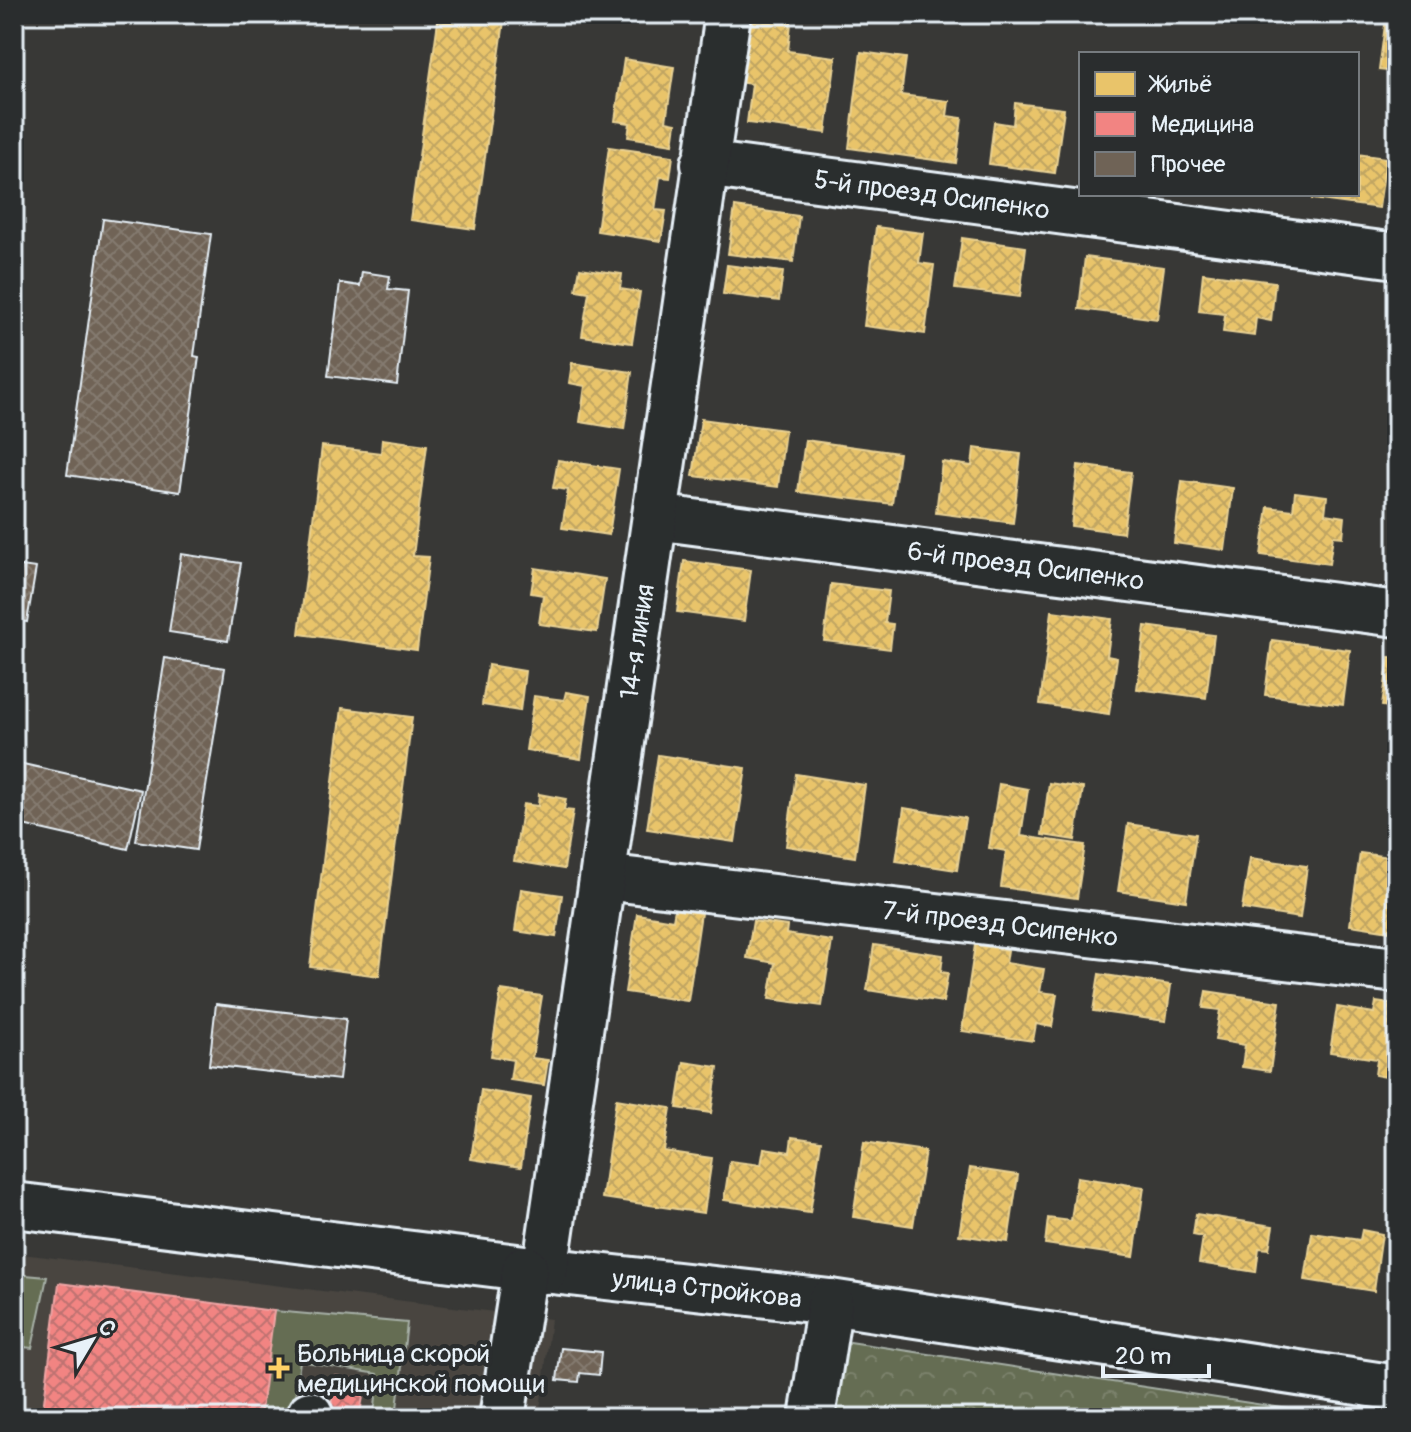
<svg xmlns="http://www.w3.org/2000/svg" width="1411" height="1432" font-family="Pangolin,sans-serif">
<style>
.built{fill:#484540}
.grass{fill:#656d53;stroke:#a6afa6;stroke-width:2}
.forest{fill:url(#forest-crowns);stroke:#a6afa6;stroke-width:2}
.homes{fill:url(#homes-cross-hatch);stroke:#e9d295;stroke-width:2}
.health{fill:url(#health-cross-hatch);stroke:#efa5a5;stroke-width:2}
.building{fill:url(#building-cross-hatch);stroke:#e8f1f8;stroke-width:2}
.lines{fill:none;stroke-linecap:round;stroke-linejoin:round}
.minor-casing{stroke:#e8f1f8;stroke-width:50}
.minor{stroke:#2a2d2e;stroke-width:44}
.poi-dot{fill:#ffd166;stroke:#2a2d2e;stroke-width:3}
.labels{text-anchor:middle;stroke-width:8;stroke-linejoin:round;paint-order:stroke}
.street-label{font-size:26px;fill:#e8f1f8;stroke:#2a2d2e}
.poi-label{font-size:26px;fill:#e8f1f8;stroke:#2a2d2e;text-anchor:start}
</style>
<defs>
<pattern id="forest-crowns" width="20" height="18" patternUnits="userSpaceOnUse" patternTransform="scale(2)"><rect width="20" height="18" fill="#656d53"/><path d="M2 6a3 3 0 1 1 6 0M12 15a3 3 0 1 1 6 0" fill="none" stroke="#7b826c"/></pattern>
<pattern id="homes-cross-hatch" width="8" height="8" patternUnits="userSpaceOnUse" patternTransform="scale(2)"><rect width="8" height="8" fill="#e9c46a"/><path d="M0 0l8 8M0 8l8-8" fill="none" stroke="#c0a562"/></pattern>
<pattern id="health-cross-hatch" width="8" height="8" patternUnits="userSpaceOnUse" patternTransform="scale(2)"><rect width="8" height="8" fill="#f28482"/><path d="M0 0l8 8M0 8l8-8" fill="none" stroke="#be7271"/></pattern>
<pattern id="building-cross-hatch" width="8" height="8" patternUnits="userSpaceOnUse" patternTransform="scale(2)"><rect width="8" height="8" fill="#6f6356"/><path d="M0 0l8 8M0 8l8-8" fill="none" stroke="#847a6f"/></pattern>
</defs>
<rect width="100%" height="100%" fill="#383836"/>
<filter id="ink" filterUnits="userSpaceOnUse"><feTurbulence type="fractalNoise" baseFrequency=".0125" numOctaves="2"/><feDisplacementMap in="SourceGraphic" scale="16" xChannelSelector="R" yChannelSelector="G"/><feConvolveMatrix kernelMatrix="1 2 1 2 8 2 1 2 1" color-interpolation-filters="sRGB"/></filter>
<g filter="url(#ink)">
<path class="built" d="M 14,1253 L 551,1319 L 539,1418 L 14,1418 Z"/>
<g class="grass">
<path d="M 14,1274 L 47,1277 L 32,1348 L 14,1346 Z"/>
<path d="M 274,1311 L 407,1323 L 396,1417 L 399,1418 L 374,1418 L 378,1374 L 300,1361 L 292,1418 L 252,1418 Z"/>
</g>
<path class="forest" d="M 850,1342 L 1348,1418 L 829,1418 L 837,1357 Z"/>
<g class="homes">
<path d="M 439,14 L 505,14 L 475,229 L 410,220 Z"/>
<path d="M 636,14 L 685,14 L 684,21 Z"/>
<path d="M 745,14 L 792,14 L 788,51 L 836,57 L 826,133 L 747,123 L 752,84 L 736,82 Z"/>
<path d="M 1385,25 L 1397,27 L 1397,72 L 1379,70 Z"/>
<path d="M 861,52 L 906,58 L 901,95 L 949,101 L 947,116 L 962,118 L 956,163 L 849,148 Z"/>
<path d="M 624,59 L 674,67 L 666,121 L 676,123 L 673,144 L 628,137 L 630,123 L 615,121 Z"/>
<path d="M 1015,103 L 1064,109 L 1055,173 L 989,164 L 994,122 L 1013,125 Z"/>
<path d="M 609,147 L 673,156 L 670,178 L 660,177 L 655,210 L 666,211 L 661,241 L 597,231 Z"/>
<path d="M 1357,154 L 1386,158 L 1379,208 L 1312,199 L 1313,194 L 1357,194 Z"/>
<path d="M 735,207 L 799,216 L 793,262 L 728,254 Z"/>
<path d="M 876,227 L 923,233 L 919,263 L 934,265 L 925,334 L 864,326 Z"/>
<path d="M 962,238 L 1026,247 L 1020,297 L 955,289 Z"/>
<path d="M 1085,257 L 1164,267 L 1157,319 L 1079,309 Z"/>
<path d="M 727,265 L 783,272 L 779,301 L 723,294 Z"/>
<path d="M 580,268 L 622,274 L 620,289 L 640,292 L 632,343 L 582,336 L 589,292 L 576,290 Z"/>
<path d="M 1203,273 L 1275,282 L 1271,321 L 1256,318 L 1254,336 L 1223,332 L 1225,314 L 1199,311 Z"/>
<path d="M 572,363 L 632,372 L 624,429 L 580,422 L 585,386 L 569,383 Z"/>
<path d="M 701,419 L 785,430 L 778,487 L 693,476 Z"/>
<path d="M 382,439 L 427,445 L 413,556 L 429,557 L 417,650 L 299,634 L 322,446 L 381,453 Z"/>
<path d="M 805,440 L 899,453 L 892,504 L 798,492 Z"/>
<path d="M 974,448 L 1021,454 L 1013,523 L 936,513 L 942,462 L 972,466 Z"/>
<path d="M 558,460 L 619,469 L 609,535 L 562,528 L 568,490 L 553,488 Z"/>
<path d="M 1078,465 L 1131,472 L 1123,533 L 1071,526 Z"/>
<path d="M 1182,481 L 1233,488 L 1225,550 L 1174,543 Z"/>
<path d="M 1295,492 L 1327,496 L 1325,514 L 1345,517 L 1343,537 L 1333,536 L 1329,564 L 1261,555 L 1268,507 L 1293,510 Z"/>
<path d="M 684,561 L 751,570 L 744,621 L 677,612 Z"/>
<path d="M 535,568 L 605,579 L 597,632 L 539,624 L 543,595 L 531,593 Z"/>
<path d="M 831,584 L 889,591 L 885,623 L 893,624 L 890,649 L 824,641 Z"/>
<path d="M 1052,611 L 1112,619 L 1107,656 L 1117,658 L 1109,714 L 1040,704 Z"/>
<path d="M 1145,626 L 1214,635 L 1206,698 L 1137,689 Z"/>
<path d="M 1272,640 L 1350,650 L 1343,705 L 1265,695 Z"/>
<path d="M 1389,657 L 1397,658 L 1397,708 L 1382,706 Z"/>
<path d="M 488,665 L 525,671 L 520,711 L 482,705 Z"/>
<path d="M 566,692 L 590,696 L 581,759 L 526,750 L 534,696 L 564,700 Z"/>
<path d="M 342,708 L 412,717 L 379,976 L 310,967 Z"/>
<path d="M 658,755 L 746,768 L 735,842 L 647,829 Z"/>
<path d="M 796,774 L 865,785 L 855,857 L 786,846 Z"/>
<path d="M 1049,783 L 1083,788 L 1075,840 L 1042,835 Z"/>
<path d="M 999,784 L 1028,789 L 1021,836 L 1085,845 L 1077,898 L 1001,887 L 1006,851 L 989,848 Z"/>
<path d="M 539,794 L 566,799 L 564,810 L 573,811 L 564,869 L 514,861 L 523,804 L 538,806 Z"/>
<path d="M 904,808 L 965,818 L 957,870 L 896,861 Z"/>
<path d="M 1128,824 L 1196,834 L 1186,901 L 1118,891 Z"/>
<path d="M 1360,853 L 1397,858 L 1397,932 L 1350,925 Z"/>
<path d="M 1250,858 L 1307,866 L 1300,918 L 1242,909 Z"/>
<path d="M 521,889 L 562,895 L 556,937 L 515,931 Z"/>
<path d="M 675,909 L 701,913 L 688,1001 L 625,992 L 637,914 L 673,920 Z"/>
<path d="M 753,921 L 787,926 L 786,934 L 832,941 L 822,1006 L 769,999 L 775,963 L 747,958 Z"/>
<path d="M 874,945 L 943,955 L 941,972 L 948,973 L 943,1002 L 867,990 Z"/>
<path d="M 975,945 L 1008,950 L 1006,963 L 1044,969 L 1040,992 L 1057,994 L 1052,1027 L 1036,1024 L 1033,1041 L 962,1031 Z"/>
<path d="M 1099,974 L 1171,985 L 1166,1021 L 1093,1011 Z"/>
<path d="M 501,990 L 542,996 L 532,1058 L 548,1060 L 544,1085 L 510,1080 L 513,1060 L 491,1056 Z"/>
<path d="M 1206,991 L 1280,1002 L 1270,1071 L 1242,1067 L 1245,1045 L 1215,1040 L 1220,1010 L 1203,1008 Z"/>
<path d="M 1376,1002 L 1397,1005 L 1397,1079 L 1375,1075 L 1377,1059 L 1330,1052 L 1337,1007 L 1374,1013 Z"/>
<path d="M 684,1062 L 718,1067 L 711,1113 L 677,1108 Z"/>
<path d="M 481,1090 L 531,1098 L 521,1167 L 471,1159 Z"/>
<path d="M 616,1099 L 671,1108 L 664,1151 L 712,1158 L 704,1213 L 602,1198 Z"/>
<path d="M 792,1137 L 821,1141 L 810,1213 L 724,1200 L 730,1161 L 761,1165 L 764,1148 L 790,1152 Z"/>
<path d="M 864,1142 L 925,1151 L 913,1226 L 853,1217 Z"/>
<path d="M 970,1168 L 1018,1175 L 1008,1242 L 959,1235 Z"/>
<path d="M 1077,1177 L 1144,1187 L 1134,1257 L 1045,1244 L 1048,1218 L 1071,1221 Z"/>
<path d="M 1196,1214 L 1273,1226 L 1269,1249 L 1259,1248 L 1256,1272 L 1199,1263 L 1203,1237 L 1193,1235 Z"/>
<path d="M 1362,1230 L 1382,1234 L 1374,1291 L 1305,1280 L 1312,1233 L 1360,1240 Z"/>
</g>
<g class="health">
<path d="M 59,1283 L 274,1311 L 260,1418 L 42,1418 Z"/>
<path d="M 336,1376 L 366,1381 L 359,1418 L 329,1418 Z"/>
</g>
<g class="building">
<path d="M 103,219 L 211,234 L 194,356 L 199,357 L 180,492 L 67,475 Z"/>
<path d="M 362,272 L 390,276 L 388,289 L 408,291 L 397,385 L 328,376 L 340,283 L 360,286 Z"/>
<path d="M 181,554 L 241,563 L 228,641 L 169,632 Z"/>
<path d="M 14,565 L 36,568 L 27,622 L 14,620 Z"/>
<path d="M 165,658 L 225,668 L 196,850 L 136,841 Z"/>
<path d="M 14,762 L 141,790 L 128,849 L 14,823 Z"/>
<path d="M 216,1004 L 346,1019 L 339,1080 L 209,1065 Z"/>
<path d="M 561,1348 L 601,1352 L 599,1375 L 580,1373 L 579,1382 L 557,1380 Z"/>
</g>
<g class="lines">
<g class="minor-casing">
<g id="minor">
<path id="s1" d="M 704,164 L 1397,256"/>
<path id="s2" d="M 655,517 L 1397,614"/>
<path id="s3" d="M 603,877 L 1397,970"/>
<path id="s4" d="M 14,1205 L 525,1268 L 830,1302 L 1397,1388"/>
<path id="s5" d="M 545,1271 L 728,14"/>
<path d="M 310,1418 L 310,1414"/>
<path d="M 502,1418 L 525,1268"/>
<path d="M 812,1418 L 830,1302"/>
</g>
</g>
<use href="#minor" class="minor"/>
</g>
</g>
<path class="poi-dot" d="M275 1356h8v8h8v8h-8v8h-8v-8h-8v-8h8z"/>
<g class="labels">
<g class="street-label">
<text dy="9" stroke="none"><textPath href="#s1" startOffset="230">5-й проезд Осипенко</textPath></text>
<text dy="9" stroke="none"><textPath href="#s2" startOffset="374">6-й проезд Осипенко</textPath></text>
<text dy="9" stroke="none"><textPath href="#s5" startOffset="636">14-я линия</textPath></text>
<text dy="9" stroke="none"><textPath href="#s3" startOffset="400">7-й проезд Осипенко</textPath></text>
<text dy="9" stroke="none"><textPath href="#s4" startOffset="698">улица Стройкова</textPath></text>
</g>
<g class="poi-label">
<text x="297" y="1362">Больница скорой<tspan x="297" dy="30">медицинской помощи</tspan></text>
</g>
</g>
<rect width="1411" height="1432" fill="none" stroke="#2a2d2e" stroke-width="48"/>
<rect x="24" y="24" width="1363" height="1384" fill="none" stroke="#e8f1f8" stroke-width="3" filter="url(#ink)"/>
<rect x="1079" y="52" width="280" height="144" fill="#2a2d2e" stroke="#767b7f" stroke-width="2"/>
<rect x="1095" y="72" width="40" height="24" fill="#e9c46a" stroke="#767b7f" stroke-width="2"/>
<text x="1151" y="92" font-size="24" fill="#e8f1f8">Жильё</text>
<rect x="1095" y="112" width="40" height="24" fill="#f28482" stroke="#767b7f" stroke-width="2"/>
<text x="1151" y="132" font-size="24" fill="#e8f1f8">Медицина</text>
<rect x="1095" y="152" width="40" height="24" fill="#6f6356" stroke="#767b7f" stroke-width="2"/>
<text x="1151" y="172" font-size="24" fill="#e8f1f8">Прочее</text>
<g transform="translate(92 1340) rotate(52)" stroke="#2a2d2e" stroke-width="6" paint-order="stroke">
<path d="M0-6L14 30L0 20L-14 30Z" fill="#e8f1f8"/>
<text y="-12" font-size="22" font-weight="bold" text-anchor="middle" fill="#e8f1f8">С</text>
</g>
<path d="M1103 1364v12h106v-12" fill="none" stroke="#e8f1f8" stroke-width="4"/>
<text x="1115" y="1364" font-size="24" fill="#e8f1f8" stroke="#2a2d2e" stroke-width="6" paint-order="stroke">20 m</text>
</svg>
